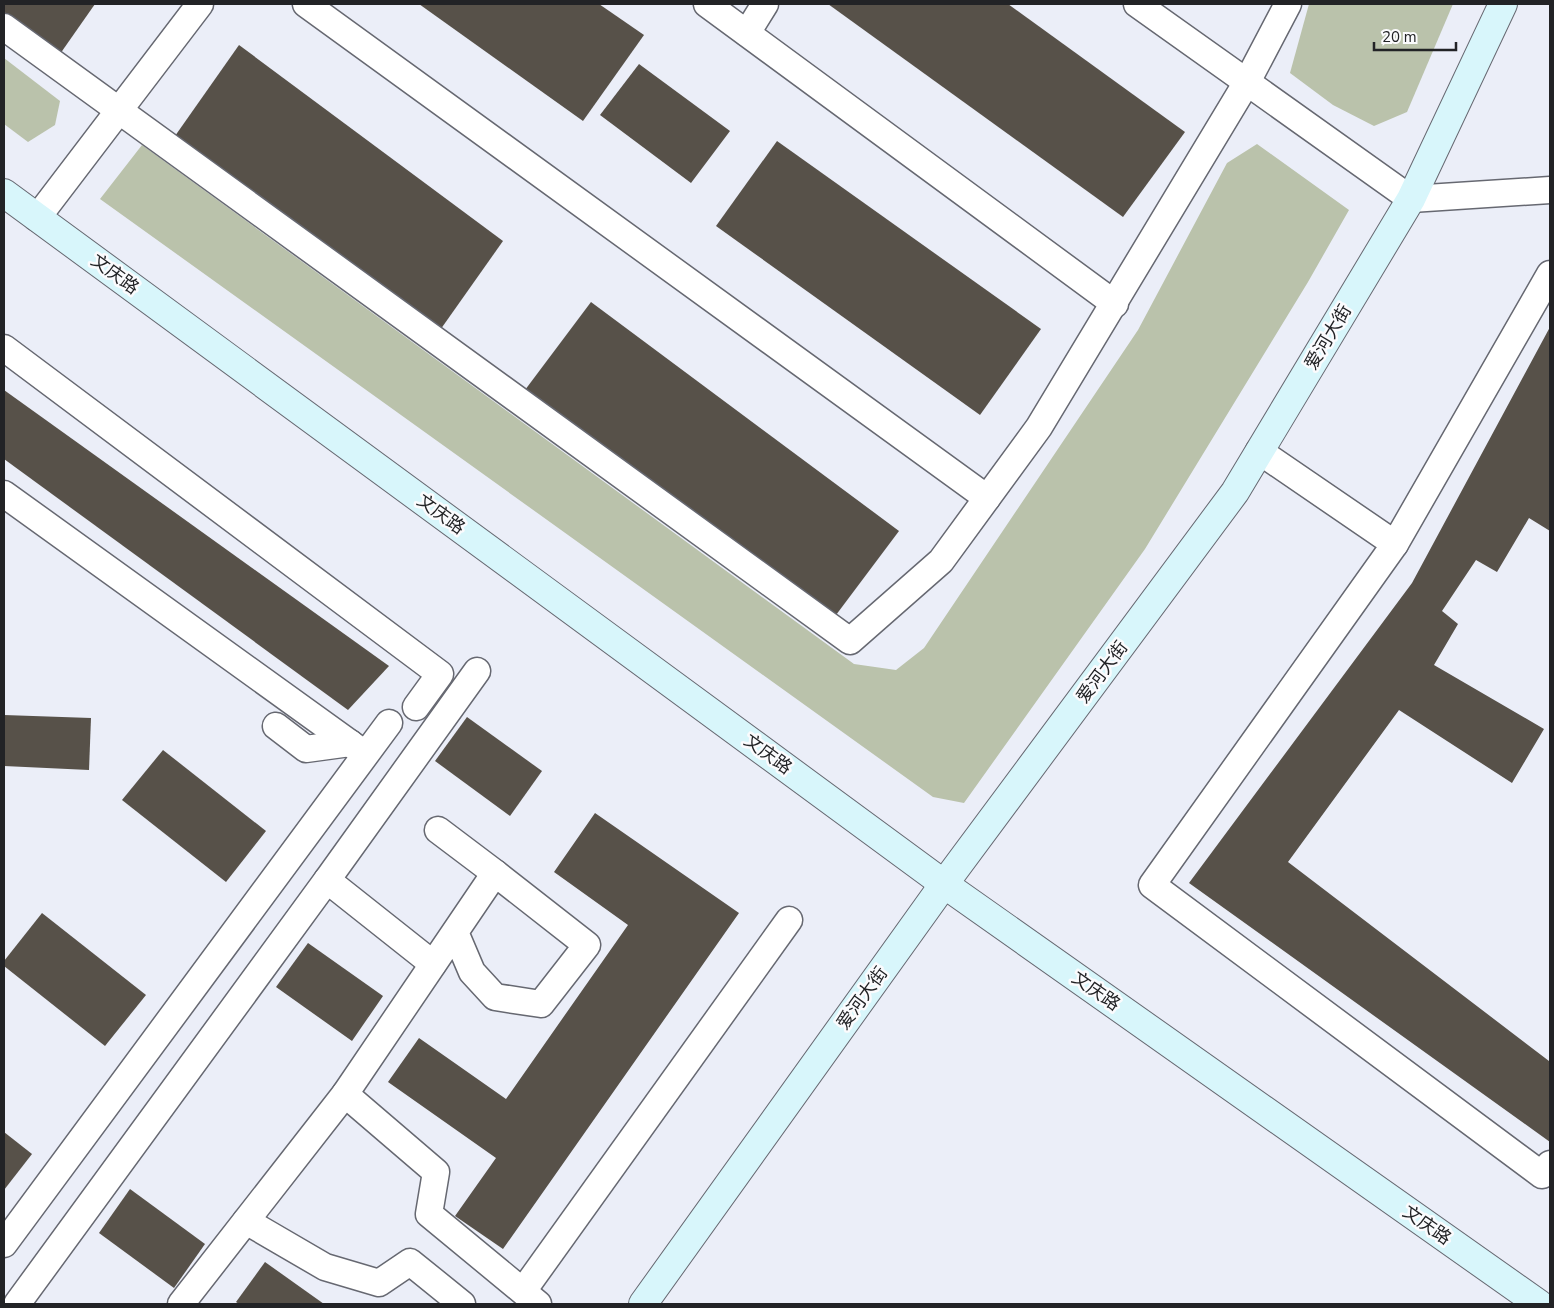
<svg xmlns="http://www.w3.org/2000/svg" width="1554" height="1308" font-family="'Nunito Sans','Noto Sans SC',sans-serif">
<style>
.green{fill:#bac2ab}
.building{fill:#575149}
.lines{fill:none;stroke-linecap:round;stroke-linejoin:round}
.street-casing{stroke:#666871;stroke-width:29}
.secondary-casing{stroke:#666871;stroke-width:30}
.street{stroke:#fff;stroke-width:26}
.secondary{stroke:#d8f6fb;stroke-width:28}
.labels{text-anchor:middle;stroke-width:5;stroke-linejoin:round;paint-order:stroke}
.street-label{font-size:18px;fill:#222326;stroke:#fbfbfd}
</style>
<rect width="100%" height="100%" fill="#ebeef8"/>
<g class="green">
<path d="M 1309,4 L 1453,4 L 1407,112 L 1374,126 L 1333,105 L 1290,73 Z"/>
<path d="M 4,58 L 60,101 L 55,125 L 28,142 L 4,124 Z"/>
<path d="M 1257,144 L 1349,210 L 1308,282 L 1145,549 L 964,803 L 933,797 L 100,199 L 142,145 L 854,664 L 896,670 L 924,648 L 1138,330 L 1227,163 Z"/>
</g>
<g class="building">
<path d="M 4,4 L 95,4 L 60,54 L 4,12 Z"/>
<path d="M 419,4 L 599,4 L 644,35 L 583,121 Z"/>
<path d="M 828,4 L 1008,4 L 1185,132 L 1123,217 Z"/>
<path d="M 239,45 L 503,241 L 438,333 L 175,136 Z"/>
<path d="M 639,64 L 730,131 L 691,183 L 600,115 Z"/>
<path d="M 777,141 L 1041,329 L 980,415 L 716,226 Z"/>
<path d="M 591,302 L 899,531 L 833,619 L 525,390 Z"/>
<path d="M 1550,327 L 1550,531 L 1529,518 L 1497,572 L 1476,560 L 1442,611 L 1458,624 L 1434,665 L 1544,729 L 1512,783 L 1399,710 L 1288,862 L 1549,1061 L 1550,1059 L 1550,1142 L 1189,883 L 1412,583 Z"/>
<path d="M 4,390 L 389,666 L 348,710 L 4,459 Z"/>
<path d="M 4,715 L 91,718 L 89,770 L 4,766 Z"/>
<path d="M 467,717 L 542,771 L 510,816 L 435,761 Z"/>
<path d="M 163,750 L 266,831 L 226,882 L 122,800 Z"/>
<path d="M 595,813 L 739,913 L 503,1249 L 455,1216 L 496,1158 L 388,1082 L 419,1038 L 506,1099 L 628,925 L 554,872 Z"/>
<path d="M 42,913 L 146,995 L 105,1046 L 4,966 L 4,961 Z"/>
<path d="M 308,943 L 383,996 L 352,1041 L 276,987 Z"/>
<path d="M 4,1132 L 32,1154 L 4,1190 Z"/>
<path d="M 130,1189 L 205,1244 L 174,1288 L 99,1233 Z"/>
<path d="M 265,1262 L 324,1304 L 239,1304 L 236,1302 Z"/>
</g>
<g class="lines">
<g class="street-casing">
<g id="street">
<path d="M 306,4 L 987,498"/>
<path d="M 707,4 L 1115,304"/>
<path d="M 1137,4 L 1411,199 L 1550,190"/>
<path d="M 4,27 L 850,641 L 941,561 L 1039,427 L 1247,82 L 1288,4"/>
<path d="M 747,33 L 765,4"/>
<path d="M 37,218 L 200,4"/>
<path d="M 4,348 L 440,674 L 416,707"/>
<path d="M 1259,451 L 1395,544 L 1152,885 L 1542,1175 L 1550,1164"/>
<path d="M 4,494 L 365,754"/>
<path d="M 1395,544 L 1550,274"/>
<path d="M 276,726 L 306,749 L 350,743"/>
<path d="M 438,830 L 495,873"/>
<path d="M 455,932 L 472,972 L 495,997 L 541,1004 L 587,945 L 495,873 L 345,1094 L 436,1172 L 429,1214 L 538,1304"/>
<path d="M 433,964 L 327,880 L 477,671"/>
<path d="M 246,1221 L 325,1267 L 379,1283 L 410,1262 L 462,1304"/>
<path d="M 4,1244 L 389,723"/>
<path d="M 523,1291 L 789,920"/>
<path d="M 17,1304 L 327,880"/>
<path d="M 181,1304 L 345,1094"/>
</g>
</g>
<g class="secondary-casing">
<g id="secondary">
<path d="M 4,193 L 944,884 L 1539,1304"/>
<path d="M 643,1304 L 944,884 L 1235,492 L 1411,199 L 1503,4"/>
</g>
</g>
<use href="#street" class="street"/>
<use href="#secondary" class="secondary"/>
</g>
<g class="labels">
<g class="street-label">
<text transform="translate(115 274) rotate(36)" y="6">文庆路</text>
<text transform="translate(1328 337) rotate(-59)" y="6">爱河大街</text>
<text transform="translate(441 514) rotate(36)" y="6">文庆路</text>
<text transform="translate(1102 672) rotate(-53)" y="6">爱河大街</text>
<text transform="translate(768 754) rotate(36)" y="6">文庆路</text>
<text transform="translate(1096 991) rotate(35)" y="6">文庆路</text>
<text transform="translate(862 998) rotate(-54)" y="6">爱河大街</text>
<text transform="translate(1427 1225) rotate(35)" y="6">文庆路</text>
</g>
</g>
<rect width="1554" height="1308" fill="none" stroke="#222326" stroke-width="10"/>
<path d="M1374 42v8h82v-8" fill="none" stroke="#222326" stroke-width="2.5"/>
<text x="1382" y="42" font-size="15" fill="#222326" stroke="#fbfbfd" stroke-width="4" paint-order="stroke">20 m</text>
</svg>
